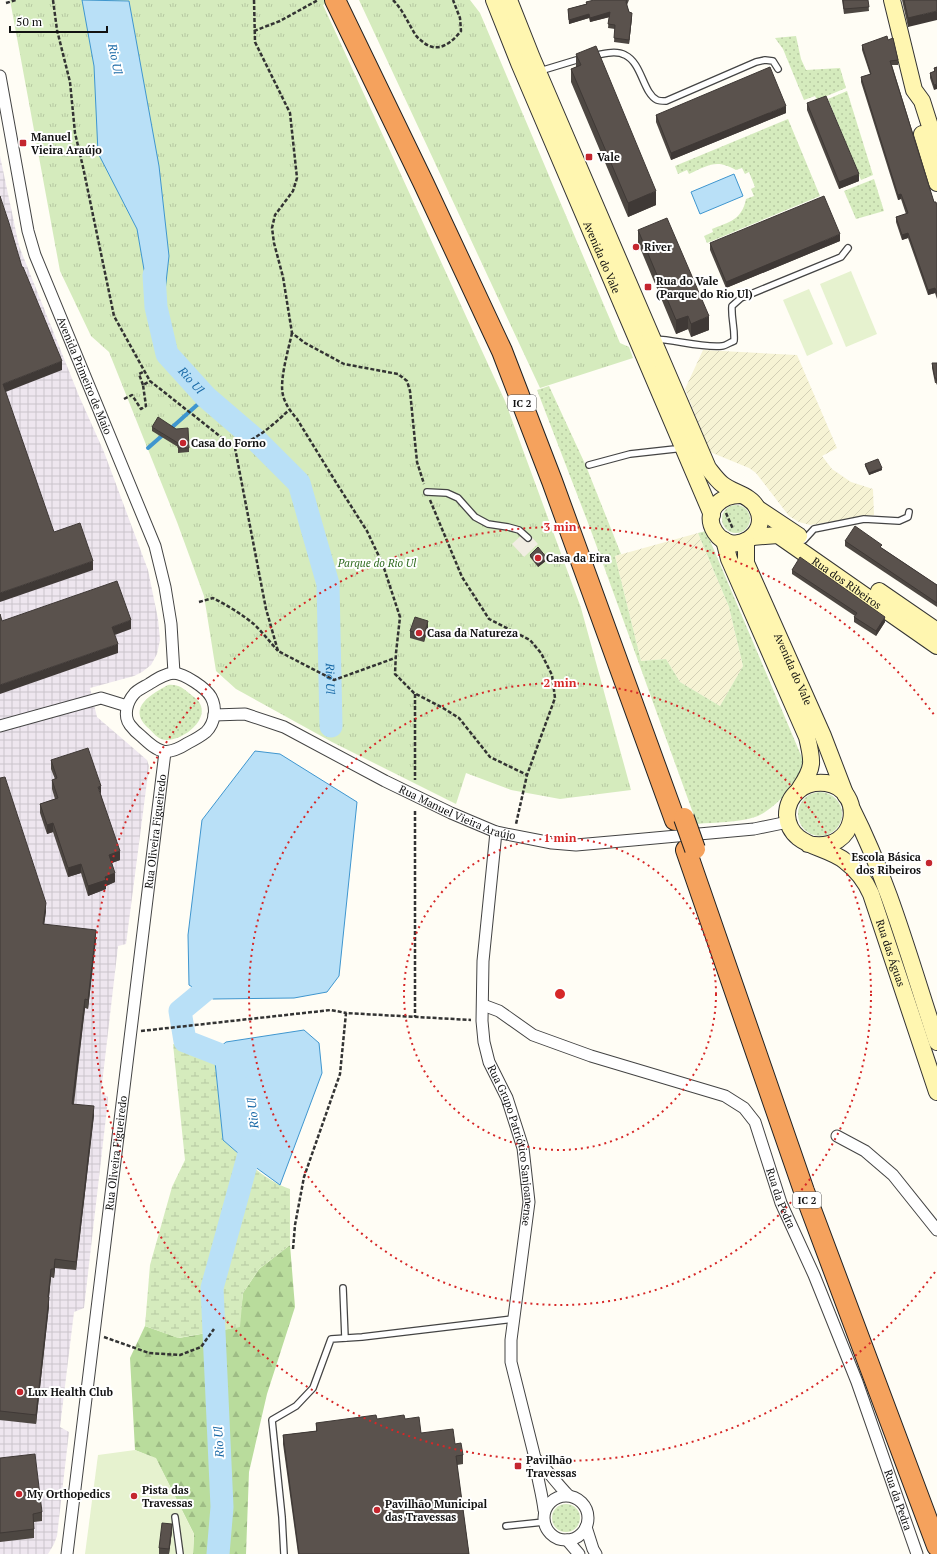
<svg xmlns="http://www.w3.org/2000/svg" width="937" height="1554" font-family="'PT Serif',serif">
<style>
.industrial{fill:url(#industrial-grid)}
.farmland{fill:url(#farmland-furrows)}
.grass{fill:url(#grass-dots)}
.forest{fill:url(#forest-firs)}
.wetland{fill:url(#wetland-marsh)}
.park{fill:url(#park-tufts)}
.pitch{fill:#e6f2cf}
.plaza{fill:#f1ede2}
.water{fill:#b9e0f7;stroke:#3f96cf}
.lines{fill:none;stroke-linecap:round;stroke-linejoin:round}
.stream{stroke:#3f96cf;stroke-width:4}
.river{stroke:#b9e0f7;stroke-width:23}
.lane-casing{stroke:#444;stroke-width:8}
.street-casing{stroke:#444;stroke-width:13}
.secondary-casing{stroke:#333;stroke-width:18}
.highway-casing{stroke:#222;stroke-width:22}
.path{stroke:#333;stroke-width:2.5;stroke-dasharray:4 2;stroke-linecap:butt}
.lane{stroke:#fff;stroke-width:5.5}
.street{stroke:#fff;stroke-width:11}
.secondary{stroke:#fff6b0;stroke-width:16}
.highway{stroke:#f5a25d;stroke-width:20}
.highway-bridge-casing{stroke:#222;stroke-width:22;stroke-linecap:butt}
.highway-bridge{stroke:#f5a25d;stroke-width:20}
.wall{fill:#4d4742}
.shaded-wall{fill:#3f3936}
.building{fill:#5a524d;stroke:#3f3936}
.ring{fill:none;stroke:#d62828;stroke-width:2;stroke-dasharray:2 4}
.poi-dot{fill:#c4262e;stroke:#fff;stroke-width:1.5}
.labels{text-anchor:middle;stroke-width:4;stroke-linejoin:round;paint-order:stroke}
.shield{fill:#fff;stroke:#585858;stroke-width:1}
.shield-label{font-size:10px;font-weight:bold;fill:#111}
.poi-label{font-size:11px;font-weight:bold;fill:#111;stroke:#fff;text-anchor:start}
.street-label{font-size:11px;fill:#111;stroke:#fff}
.park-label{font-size:11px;font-style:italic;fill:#2f6b1f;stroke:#fff}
.water-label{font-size:12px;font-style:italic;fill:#1768a6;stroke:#fff}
.centre{fill:#d62828;stroke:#fff;stroke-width:2}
.ring-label{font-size:12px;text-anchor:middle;font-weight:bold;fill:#d62828;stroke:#fff;stroke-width:4;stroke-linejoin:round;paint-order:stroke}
</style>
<defs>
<pattern id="industrial-grid" width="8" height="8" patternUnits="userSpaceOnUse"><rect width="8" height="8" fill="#eee6ef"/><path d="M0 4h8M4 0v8" fill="none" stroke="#cbc4cc"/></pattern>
<pattern id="farmland-furrows" width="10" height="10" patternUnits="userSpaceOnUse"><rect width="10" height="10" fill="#f6f3d4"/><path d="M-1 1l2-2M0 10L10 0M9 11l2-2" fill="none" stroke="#d2cfb5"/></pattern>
<pattern id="grass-dots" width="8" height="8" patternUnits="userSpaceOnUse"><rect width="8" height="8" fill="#d5ebbd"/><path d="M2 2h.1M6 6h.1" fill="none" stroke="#b6c8a1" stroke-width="1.8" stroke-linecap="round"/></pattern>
<pattern id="forest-firs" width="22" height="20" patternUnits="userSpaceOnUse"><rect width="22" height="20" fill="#b9dc9c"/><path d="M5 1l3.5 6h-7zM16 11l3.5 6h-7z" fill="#9ebc85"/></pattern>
<pattern id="wetland-marsh" width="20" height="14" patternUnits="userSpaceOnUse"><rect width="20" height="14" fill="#d5ebbd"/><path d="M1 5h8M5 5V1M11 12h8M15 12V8" fill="none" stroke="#b6c8a1"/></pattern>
<pattern id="park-tufts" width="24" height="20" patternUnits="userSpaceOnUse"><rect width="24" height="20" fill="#d5ebbd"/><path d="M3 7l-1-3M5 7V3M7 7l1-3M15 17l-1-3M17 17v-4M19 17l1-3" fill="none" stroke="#b6c8a1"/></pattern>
</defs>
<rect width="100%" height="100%" fill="#fffdf5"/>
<path class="industrial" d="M 0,156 L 19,246 L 79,396 L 104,452 L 148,570 L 158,619 L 160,640 L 157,654 L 151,665 L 142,672 L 134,676 L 90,688 L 97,717 L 147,760 L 149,766 L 126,944 L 118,946 L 101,1093 L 108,1097 L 107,1108 L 84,1308 L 74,1312 L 60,1427 L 69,1432 L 57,1536 L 54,1544 L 48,1554 L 0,1554 Z"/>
<g class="farmland">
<path d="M 703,350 L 797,355 L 837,448 L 822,456 L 832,469 L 851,482 L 873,489 L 874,515 L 810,525 L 799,522 L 789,516 L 756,473 L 749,468 L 710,452 L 685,389 Z"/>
<path d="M 698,533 L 729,607 L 743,666 L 720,706 L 680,682 L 666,659 L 641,661 L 615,556 Z"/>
</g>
<g class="grass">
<path d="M 796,36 L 801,59 L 806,70 L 840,68 L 846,88 L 817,100 L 815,96 L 804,100 L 783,49 L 775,38 Z"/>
<path d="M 847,91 L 873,175 L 861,180 L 828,99 Z"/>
<path d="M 788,119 L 820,196 L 707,243 L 704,236 L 713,232 L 712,229 C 729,222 742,220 746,199 L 754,196 L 751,189 L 755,187 L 749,172 L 745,174 L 742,168 L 736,170 C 716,159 709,165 689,174 L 687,170 L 678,174 L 675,166 Z"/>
<path d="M 874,179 L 884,211 L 856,219 L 844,191 Z"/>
<path d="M 549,386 L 586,466 L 621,554 L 615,556 L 641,661 L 666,659 L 680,682 L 720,706 L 743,666 L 729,607 L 698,533 L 706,531 L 803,760 C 802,764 801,770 799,775 C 792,789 771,812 755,817 C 737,823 715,822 697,824 L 590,528 L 537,390 Z"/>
<circle cx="736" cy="519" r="14"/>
<path d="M 168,685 C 178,684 183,688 190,694 C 193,696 197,699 199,702 C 212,721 177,745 161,739 C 156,737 152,731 147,727 C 127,707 152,694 168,685 Z"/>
<circle cx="820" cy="814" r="22"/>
<circle cx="566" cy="1518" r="14"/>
</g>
<path class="forest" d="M 290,1245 L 295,1307 L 267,1394 L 249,1472 L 246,1554 L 193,1554 L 194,1534 L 156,1459 L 135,1450 L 130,1358 L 145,1326 L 179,1338 L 239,1327 L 243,1293 L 259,1269 Z"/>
<path class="wetland" d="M 173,1044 L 214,1055 L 223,1140 C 243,1158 265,1181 290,1189 L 290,1245 L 259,1269 L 243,1293 L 240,1327 L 178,1338 L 145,1326 L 150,1265 L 172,1187 L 185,1160 Z"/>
<g class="park">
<path d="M 10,0 L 332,0 L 323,5 L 505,401 L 581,608 L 631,790 L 560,799 L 511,790 L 466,773 L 456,804 L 332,742 L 236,689 L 216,671 L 204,596 L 177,522 L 109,352 L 91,336 L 60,271 Z"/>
<path d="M 359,0 L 470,0 L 480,13 L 620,343 L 629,347 L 633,358 L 540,388 Z"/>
</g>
<g class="pitch">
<path d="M 851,271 L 877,334 L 846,347 L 820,284 Z"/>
<path d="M 809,289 L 833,344 L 807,356 L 783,300 Z"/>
<path d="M 135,1450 L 156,1458 L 194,1534 L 193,1554 L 85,1554 L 98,1455 Z"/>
</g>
<path class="plaza" d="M 526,531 L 538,544 L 524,557 L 512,544 Z"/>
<g class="water">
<path d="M 82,0 L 129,1 L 159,166 L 169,256 L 164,300 L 156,307 L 147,287 L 137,229 L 98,153 L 94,66 Z"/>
<path d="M 734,174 L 743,196 L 700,214 L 691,192 Z"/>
<path d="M 255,751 L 280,754 L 357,802 L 339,976 L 327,992 L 294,998 L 213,999 L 189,985 L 188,935 L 202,820 Z"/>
<path d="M 304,1030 L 319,1043 L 322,1073 L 280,1185 L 247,1161 L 223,1140 L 214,1052 L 226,1042 Z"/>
</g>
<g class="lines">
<g class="stream">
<path d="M 169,430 L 206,397"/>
<path d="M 148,448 L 164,434"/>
</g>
<g class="river">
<path id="s1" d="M 154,275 L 156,307 L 167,354 L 206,397 L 255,439 L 299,483 L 328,584 L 331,726"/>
<path d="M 226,973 L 180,1011 L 185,1041 L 226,1057 L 238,1069"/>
<path d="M 218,1554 L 222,1507 L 212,1288 L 255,1132"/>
</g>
<g class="lane-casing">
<g id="lane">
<path d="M 592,56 C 602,54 616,50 625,55 C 642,63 643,93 657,100 C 659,101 663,101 666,101 L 756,62 L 765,60 L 773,61 L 778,69"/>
<path d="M 540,71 L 583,58"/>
<path d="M 655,339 C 676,340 702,348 722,346 C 726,346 730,342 734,341 C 735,328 731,318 732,306 L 741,298 L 841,257 L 848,248"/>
<path d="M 589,465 L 630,454 L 675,449 L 681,446"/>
<path d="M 427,492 L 447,493 L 458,498 L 475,517 L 488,524 L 508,527 L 519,530 L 528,538"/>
<path d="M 804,540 L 814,529 L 864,519 L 899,521 L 908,517 L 909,512"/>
<path d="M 343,1288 L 345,1338"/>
<path d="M 175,1517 L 180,1554"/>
<path d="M 506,1526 L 544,1522"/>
<path d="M 284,1554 L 282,1517 L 272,1420 L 296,1406 L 313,1388 L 331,1339 L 362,1337 L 513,1319"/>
</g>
</g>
<g class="street-casing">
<g id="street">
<path id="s2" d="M 0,76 L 28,231 L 35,255 L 155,546 L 165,587 L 171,624 L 174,673"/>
<path d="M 174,673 C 185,674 206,688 211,697 C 217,708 215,723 206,732 C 201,736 194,740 188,743 C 166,757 159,753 141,736 C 137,733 133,729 130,725 C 123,716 127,702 134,694 C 137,690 144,687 149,684 C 157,679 164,674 174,673 Z"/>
<path id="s3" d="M 214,715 L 245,714 L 284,727 L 385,781 L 451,813 L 496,832 L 552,843 L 576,845 L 633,840 L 754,829 L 788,822"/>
<path d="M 0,726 L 101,698 L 127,706"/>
<path id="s4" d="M 496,832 L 483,961 L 482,1021 L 484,1042 L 489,1062 L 507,1098 L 523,1148 L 529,1202 L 511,1340 L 511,1362 L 535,1458 C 536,1475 542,1492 544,1510"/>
<path id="s5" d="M 483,1005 L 499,1011 L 533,1035 L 591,1056 L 725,1096 L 744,1108 L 755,1122 L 781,1203 L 814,1275 L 857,1382 L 917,1554"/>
<path d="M 837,1136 L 865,1151 L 893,1175 L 937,1230"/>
<path d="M 535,1458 C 547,1469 556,1483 568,1495"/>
<circle cx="566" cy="1518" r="22"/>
<path d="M 586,1527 L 593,1549 L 596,1554"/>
<path d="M 567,1540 L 579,1554"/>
<path id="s6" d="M 67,1554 L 165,752"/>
</g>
</g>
<g class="secondary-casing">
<g id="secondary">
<path id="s7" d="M 494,0 L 519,63 L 712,515"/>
<path d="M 509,0 L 532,58 L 708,468 C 712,473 717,480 722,484 C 733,493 751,495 757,508 C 771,535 732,558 715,532 C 702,512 720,495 740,495"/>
<path d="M 892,0 L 914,90 L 922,101 L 937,148"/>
<path d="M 922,134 L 937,183"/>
<path d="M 757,508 L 799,536"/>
<path id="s8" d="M 752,537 L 778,535 L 937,646"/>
<path d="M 724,540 L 729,559 L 807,737 C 813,762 814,767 800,788"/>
<path id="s9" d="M 746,541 L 746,563 L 823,736 L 846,796"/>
<path d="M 879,591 L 937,631"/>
<path d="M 852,809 C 889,882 911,964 937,1042"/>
<path id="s10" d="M 808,844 C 859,855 866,789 826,783 C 816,782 806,783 798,791 C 791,797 787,806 787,815 C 789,847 825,845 845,861 C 857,870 865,880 871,894 L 937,1092"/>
</g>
</g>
<g class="highway-casing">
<g id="highway">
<path d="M 335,0 L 423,182 L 502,351 L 552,481 L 675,820"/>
<path d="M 686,850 L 804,1191 L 937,1546"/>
</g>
</g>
<g class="path">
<path d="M 53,0 L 57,30 L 70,82 L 75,133 L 83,167 L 114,316 L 150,381 L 235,448 L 266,609 L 278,651 L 334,680 L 395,658"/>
<path d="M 254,0 L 255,42 L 290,113 L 297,178 L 293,191 L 275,215 L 272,228 L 274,243 L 283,277 L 292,333 L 305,343 L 344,364 L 398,374 L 407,381 L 410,391 L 417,462 L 424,484"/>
<path d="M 393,0 C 403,10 408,23 415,34 C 417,38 421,40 424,43 C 439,54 452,42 461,31 L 460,18 L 453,0"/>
<path d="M 6,3 L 16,0"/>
<path d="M 254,31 L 280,21 L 318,0"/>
<path d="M 292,333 C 289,347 279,381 283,395 C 285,404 291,412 297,419 L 337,484 L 367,531 L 383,565 L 400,617 L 396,653 L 395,674 L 414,693 L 443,708 L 459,718 L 490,757 L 527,775"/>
<path d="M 143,385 L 139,374 L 145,371"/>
<path d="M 124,399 L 132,395 L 141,409 L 146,406 L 143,385 L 150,381"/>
<path d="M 235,448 C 259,437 270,428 289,410"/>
<path d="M 430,500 L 462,577 L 489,619 L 530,640 L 541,653 L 552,675 L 555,698 L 527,775 L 516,824"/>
<path d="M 726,513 L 733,529"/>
<path d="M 199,602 L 213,598 C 227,605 243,615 255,625 C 263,633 270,642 278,651"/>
<path d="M 415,694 L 415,780"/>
<path d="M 415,811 L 415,1017"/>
<path d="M 141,1031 L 331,1010 L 346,1013"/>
<path d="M 293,1249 L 295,1225 L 304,1177 L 340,1074 L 346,1013 L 471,1020"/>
<path d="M 104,1337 L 149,1353 L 180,1355 L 201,1347 L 214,1329"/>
</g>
<use href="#lane" class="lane"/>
<use href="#street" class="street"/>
<use href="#secondary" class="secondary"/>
<use href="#highway" class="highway"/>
<g class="highway-bridge-casing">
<path id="highway-bridge" d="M 684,818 L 695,849"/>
</g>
<use href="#highway-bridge" class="highway-bridge"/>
</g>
<g class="wall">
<path d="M 629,0 L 627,5 L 629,12 L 632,17 L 629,44 L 614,42 L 615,29 L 608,28 L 609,17 L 590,22 L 589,18 L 569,24 L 568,9 L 586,4 L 586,2 Z"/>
<path d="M 842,0 L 868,0 L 869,11 L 844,14 Z"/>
<path d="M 902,0 L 937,0 L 908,27 Z"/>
<path d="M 888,40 L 898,60 L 898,65 L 892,65 L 934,202 L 937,206 L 937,299 L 935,293 L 928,295 L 908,238 L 902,240 L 896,222 L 896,217 L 906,214 L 901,199 L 898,200 L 861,82 L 861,77 L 870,74 L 862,50 L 862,45 Z"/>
<path d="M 576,54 L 656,205 L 628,217 L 571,82 L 571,69 L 576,67 Z"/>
<path d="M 937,67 L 934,90 L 930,78 L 930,73 L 934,72 L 934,68 Z"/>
<path d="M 807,103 L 859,181 L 839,189 L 807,110 Z"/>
<path d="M 786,113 L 671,160 L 656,122 L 656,115 Z"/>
<path d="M 638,230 L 709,330 L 691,337 L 688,329 L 676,334 L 638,243 Z"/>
<path d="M 840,241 L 726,288 L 710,250 L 710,243 Z"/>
<path d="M 932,363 L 937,363 L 937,385 L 936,383 L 935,383 L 932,368 Z"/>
<path d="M 152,427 L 189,448 L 189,452 L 178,453 L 178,447 L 152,431 Z"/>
<path d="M 865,464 L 882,470 L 869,475 L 865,466 Z"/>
<path d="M 845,541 L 882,548 L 937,585 L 937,607 L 845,546 Z"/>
<path d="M 530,555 L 547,560 L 538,567 L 530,557 Z"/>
<path d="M 792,570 L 885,622 L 876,636 L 854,622 L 854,617 L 855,616 L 792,574 Z"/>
<path d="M 428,628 L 424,642 L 410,638 L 410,631 Z"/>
<path d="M 51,760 L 101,795 L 120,860 L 112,863 L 115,882 L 106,886 L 106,889 L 88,896 L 81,873 L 68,877 L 53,832 L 47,834 L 40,813 L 40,804 L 55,799 L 52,789 L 52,780 L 55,779 L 51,769 Z"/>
<path d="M 0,778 L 46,911 L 44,924 L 96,939 L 88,1009 L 85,1008 L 74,1104 L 94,1115 L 76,1270 L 55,1268 L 54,1278 L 51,1277 L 49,1297 L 49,1306 L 36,1424 L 0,1420 Z"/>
<path d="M 377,1419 L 405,1419 L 421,1433 L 455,1444 L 463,1455 L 463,1464 L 457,1465 L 469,1554 L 298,1554 L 283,1444 L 283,1435 L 316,1431 L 316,1423 Z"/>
<path d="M 0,1458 L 42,1512 L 42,1521 L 34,1522 L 34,1538 L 0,1542 Z"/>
<path d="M 172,1531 L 169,1554 L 159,1554 L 159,1548 Z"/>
</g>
<g class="shaded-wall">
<path d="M 937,11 L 937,20 L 908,27 L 908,18 Z"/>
<path d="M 610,12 L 610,17 L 590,22 L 590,18 Z"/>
<path d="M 632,13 L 632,17 L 629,44 L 629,40 Z"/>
<path d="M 589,14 L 589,18 L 569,24 L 569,20 Z"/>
<path d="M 937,84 L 937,89 L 934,90 L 934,85 Z"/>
<path d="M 786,106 L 786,113 L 671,160 L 671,153 Z"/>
<path d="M 859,174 L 859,181 L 839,189 L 839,182 Z"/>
<path d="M 656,191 L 656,205 L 628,217 L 628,203 Z"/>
<path d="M 901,194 L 901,199 L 898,200 L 898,195 Z"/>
<path d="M 908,233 L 908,238 L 902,240 L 902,235 Z"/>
<path d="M 840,234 L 840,241 L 726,288 L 726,282 Z"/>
<path d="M 935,288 L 935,293 L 928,295 L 928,290 Z"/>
<path d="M 688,316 L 688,329 L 676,334 L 676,320 Z"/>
<path d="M 709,316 L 709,330 L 691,337 L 691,324 Z"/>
<path d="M 62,361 L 62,370 L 3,393 L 3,384 Z"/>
<path d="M 882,468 L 882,470 L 869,475 L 869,473 Z"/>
<path d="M 547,558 L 547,560 L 538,567 L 538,565 Z"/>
<path d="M 93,561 L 93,570 L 0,602 L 0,593 Z"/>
<path d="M 885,617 L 885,622 L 876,636 L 876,631 Z"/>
<path d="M 131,620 L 131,629 L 112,636 L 112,627 Z"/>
<path d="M 428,621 L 428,628 L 424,642 L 424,635 Z"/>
<path d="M 118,644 L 118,653 L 0,694 L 0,685 Z"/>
<path d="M 101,786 L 101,795 L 98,787 Z"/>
<path d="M 53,823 L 53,832 L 47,834 L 47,825 Z"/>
<path d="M 120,851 L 120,860 L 109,864 L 109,855 Z"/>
<path d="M 81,864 L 81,873 L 68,877 L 68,868 Z"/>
<path d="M 115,873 L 115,882 L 106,886 L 106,889 L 88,896 L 88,886 L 105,877 Z"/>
<path d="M 46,903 L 46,911 L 43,933 L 43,924 Z"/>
<path d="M 96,930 L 96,939 L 88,1009 L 88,1000 Z"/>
<path d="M 85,999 L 85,1008 L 72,1113 L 72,1104 Z"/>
<path d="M 94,1106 L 94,1115 L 76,1270 L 76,1262 Z"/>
<path d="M 55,1259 L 55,1268 L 54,1278 L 54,1269 Z"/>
<path d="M 51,1269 L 51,1277 L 48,1306 L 48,1297 Z"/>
<path d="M 49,1297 L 49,1306 L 36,1424 L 36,1415 Z"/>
<path d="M 172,1524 L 172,1531 L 169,1554 L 169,1549 Z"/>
</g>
<g class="building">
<path d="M 594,0 L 627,0 L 626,2 L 629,12 L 632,13 L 629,40 L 614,38 L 615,25 L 608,24 L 610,12 L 590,18 L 589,14 L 569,20 L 568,9 L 587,4 L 586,2 Z"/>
<path d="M 843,0 L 868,0 L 869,7 L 844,9 Z"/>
<path d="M 904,0 L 937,0 L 937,11 L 908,18 Z"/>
<path d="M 887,36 L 888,40 L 893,38 L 898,60 L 890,61 L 934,202 L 936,202 L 937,206 L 937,294 L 935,288 L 928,290 L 908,233 L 902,235 L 896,217 L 908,213 L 901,194 L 898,195 L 861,77 L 871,74 L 862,45 Z"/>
<path d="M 596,46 L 656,191 L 628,203 L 571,69 L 581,65 L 576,54 Z"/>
<path d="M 770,67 L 786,106 L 671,153 L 656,115 Z"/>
<path d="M 937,67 L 937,84 L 934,85 L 930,73 L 935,71 L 934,68 Z"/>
<path d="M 826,96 L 859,174 L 839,182 L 807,103 Z"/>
<path d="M 0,196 L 9,223 L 22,267 L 23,267 L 62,361 L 3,384 L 54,532 L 80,523 L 93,561 L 0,593 Z"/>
<path d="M 824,196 L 840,234 L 726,282 L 710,243 Z"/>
<path d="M 667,218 L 709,316 L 691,324 L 688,316 L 676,320 L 638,230 Z"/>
<path d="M 932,363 L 937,363 L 937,381 L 936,378 L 935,378 Z"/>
<path d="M 158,417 L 176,429 L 188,428 L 189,448 L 178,448 L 178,443 L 152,427 Z"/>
<path d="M 878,459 L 882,468 L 869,473 L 865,464 Z"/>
<path d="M 855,526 L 882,545 L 880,547 L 937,585 L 937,603 L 845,541 Z"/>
<path d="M 538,547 L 547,558 L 538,565 L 530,555 Z"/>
<path d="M 800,557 L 885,617 L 876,631 L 854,617 L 857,613 L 792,570 Z"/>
<path d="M 117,581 L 131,620 L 112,627 L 118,644 L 0,685 L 0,614 L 2,621 Z"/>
<path d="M 415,617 L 428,621 L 424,635 L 410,631 Z"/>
<path d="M 88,748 L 101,786 L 98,787 L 120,851 L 109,855 L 115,873 L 105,877 L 106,880 L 88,886 L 81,864 L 68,868 L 53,823 L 47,825 L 40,804 L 58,798 L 52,780 L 57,778 L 51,760 Z"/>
<path d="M 5,777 L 46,903 L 43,924 L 96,930 L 88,1000 L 85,999 L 72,1104 L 94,1106 L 76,1262 L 55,1259 L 54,1269 L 51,1269 L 48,1297 L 49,1297 L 36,1415 L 0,1411 L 0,778 Z"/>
<path d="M 376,1415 L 377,1419 L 404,1415 L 405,1419 L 419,1417 L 421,1433 L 453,1429 L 455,1444 L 461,1443 L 463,1455 L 456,1456 L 469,1554 L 299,1554 L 283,1435 L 317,1431 L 316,1423 Z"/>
<path d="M 35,1454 L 42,1512 L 33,1514 L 34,1529 L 0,1533 L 0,1458 Z"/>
<path d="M 162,1523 L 172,1524 L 169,1549 L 159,1548 Z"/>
</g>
<g class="ring">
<circle cx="560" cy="994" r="156"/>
<circle cx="560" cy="994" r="311"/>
<path d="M935 1272A467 467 0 1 1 935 716"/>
</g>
<g class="poi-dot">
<rect x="19" y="139" width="8" height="8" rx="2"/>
<rect x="585" y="153" width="8" height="8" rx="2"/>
<circle cx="636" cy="247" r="4"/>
<rect x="644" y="283" width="8" height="8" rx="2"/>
<circle cx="183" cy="443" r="4"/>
<circle cx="538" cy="558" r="4"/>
<circle cx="419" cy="633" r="4"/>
<circle cx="929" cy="863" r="4"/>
<circle cx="20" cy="1392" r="4"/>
<rect x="514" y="1462" width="8" height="8" rx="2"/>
<circle cx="19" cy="1494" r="4"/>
<circle cx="134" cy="1496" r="4"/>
<circle cx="377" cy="1510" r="4"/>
</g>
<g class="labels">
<g class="shield">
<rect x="508" y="395" width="28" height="16" rx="3"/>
<rect x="793" y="1192" width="28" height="16" rx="3"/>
</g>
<g class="shield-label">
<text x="522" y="407">IC 2</text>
<text x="807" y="1204">IC 2</text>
</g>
<g class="poi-label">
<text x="31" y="141">Manuel<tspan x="31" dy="13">Vieira Araújo</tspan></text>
<text x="597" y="161">Vale</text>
<text x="644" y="251">River</text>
<text x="656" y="285">Rua do Vale<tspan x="656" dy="13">(Parque do Rio Ul)</tspan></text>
<text x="191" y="447">Casa do Forno</text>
<text x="546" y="562">Casa da Eira</text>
<text x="427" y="637">Casa da Natureza</text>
<text x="921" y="861" text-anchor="end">Escola Básica<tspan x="921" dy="13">dos Ribeiros</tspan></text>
<text x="28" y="1396">Lux Health Club</text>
<text x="526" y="1464">Pavilhão<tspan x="526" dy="13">Travessas</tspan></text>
<text x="142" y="1494">Pista das<tspan x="142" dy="13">Travessas</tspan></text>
<text x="27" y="1498">My Orthopedics</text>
<text x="385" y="1508">Pavilhão Municipal<tspan x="385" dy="13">das Travessas</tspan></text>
</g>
<g class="street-label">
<text dy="4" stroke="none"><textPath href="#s7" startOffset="279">Avenida do Vale</textPath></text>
<text dy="4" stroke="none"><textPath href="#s2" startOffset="313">Avenida Primeiro de Maio</textPath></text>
<text dy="4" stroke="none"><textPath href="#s8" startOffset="110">Rua dos Ribeiros</textPath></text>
<text dy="4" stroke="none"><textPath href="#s9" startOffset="138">Avenida do Vale</textPath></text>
<text dy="4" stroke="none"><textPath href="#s3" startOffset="266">Rua Manuel Vieira Araújo</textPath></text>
<text dy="4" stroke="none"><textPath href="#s6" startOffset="728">Rua Oliveira Figueiredo</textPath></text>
<text dy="4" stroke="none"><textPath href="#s10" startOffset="346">Rua das Águas</textPath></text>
<text dy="4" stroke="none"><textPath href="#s4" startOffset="319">Rua Grupo Patriótico Sanjoanense</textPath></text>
<text dy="4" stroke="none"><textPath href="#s6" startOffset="404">Rua Oliveira Figueiredo</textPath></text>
<text dy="4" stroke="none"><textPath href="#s5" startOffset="381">Rua da Pedra</textPath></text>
<text dy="4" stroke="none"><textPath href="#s5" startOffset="705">Rua da Pedra</textPath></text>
</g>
<g class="park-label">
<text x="377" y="567">Parque do Rio Ul</text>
</g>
<g class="water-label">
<text transform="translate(115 59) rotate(79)" y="4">Rio Ul</text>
<text dy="4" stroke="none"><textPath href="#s1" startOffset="116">Rio Ul</textPath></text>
<text dy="4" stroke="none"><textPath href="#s1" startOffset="465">Rio Ul</textPath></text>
<text transform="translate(253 1113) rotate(-96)" y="4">Rio Ul</text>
<text transform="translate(219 1442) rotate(-93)" y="4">Rio Ul</text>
</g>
</g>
<circle cx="560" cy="994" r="6" class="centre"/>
<g class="ring-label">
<text x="560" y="531">3 min</text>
<text x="560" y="687">2 min</text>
<text x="560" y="842">1 min</text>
</g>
<path d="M10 26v6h97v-6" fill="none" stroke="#111111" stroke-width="2"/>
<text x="16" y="26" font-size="12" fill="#111111" stroke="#ffffff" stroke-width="3" paint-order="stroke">50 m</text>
</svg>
